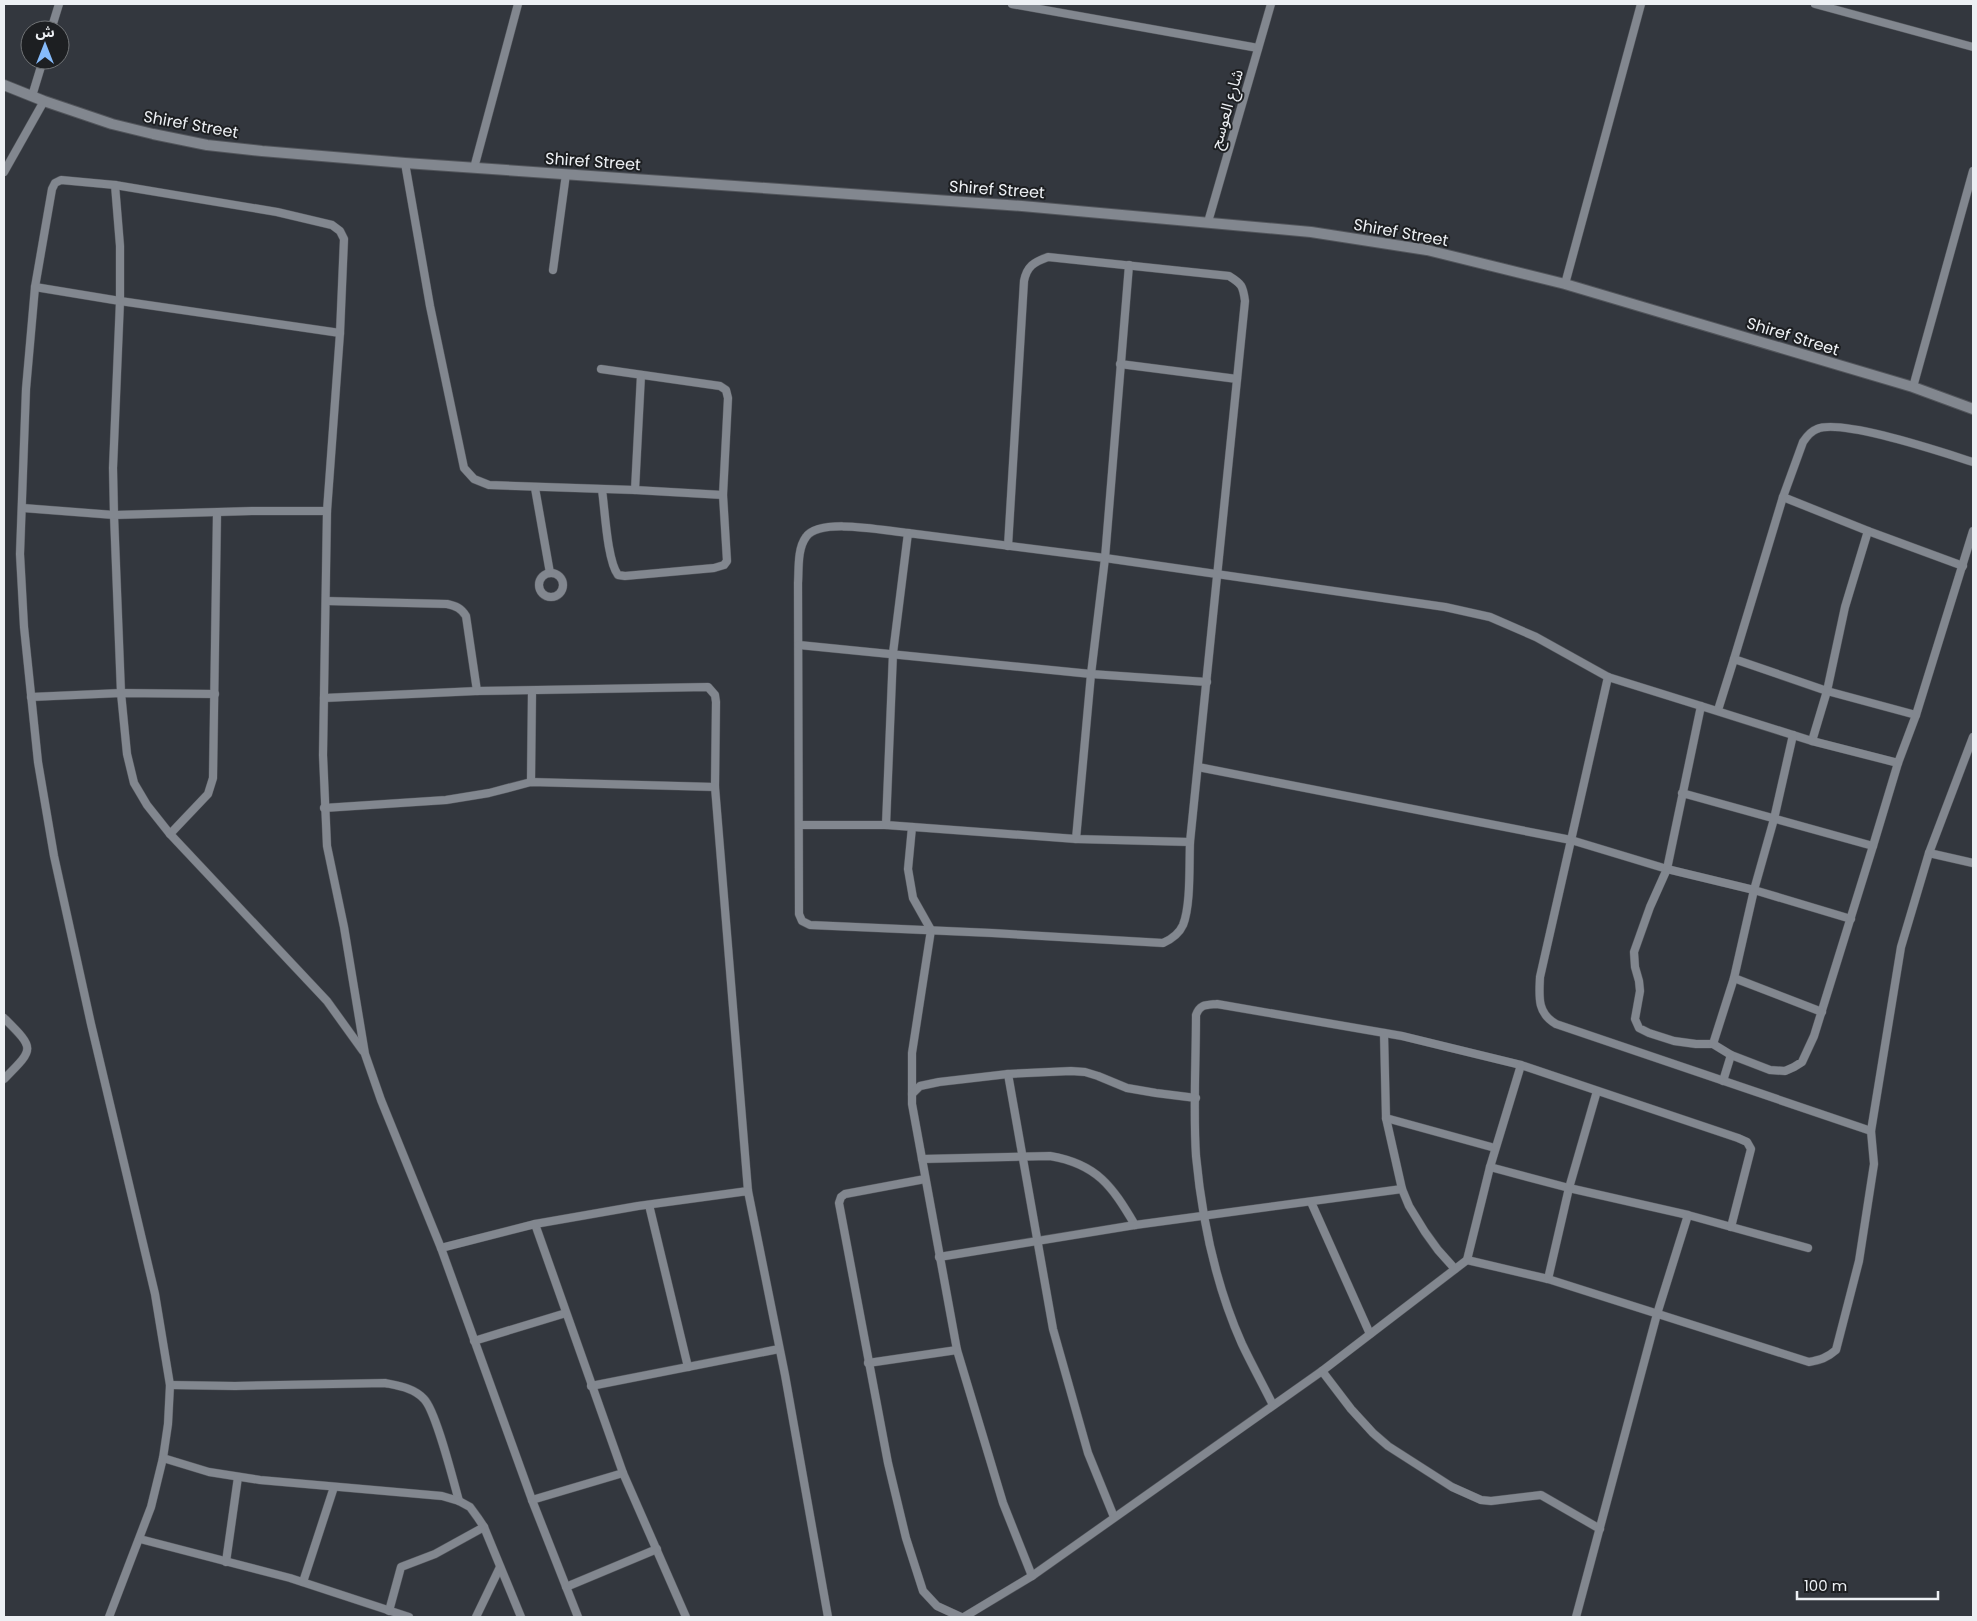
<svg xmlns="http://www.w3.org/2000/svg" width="1977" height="1621" font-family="Poppins,'Noto Sans Arabic',sans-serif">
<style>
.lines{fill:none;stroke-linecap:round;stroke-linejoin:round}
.minor-casing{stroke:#52555b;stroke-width:9}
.secondary-casing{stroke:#52555b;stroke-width:12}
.minor{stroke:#82878f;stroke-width:8}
.secondary{stroke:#82878f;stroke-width:10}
.labels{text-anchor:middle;stroke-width:4;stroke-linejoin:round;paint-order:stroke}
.street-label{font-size:16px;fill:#edf0f4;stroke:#1d1f22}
</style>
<rect width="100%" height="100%" fill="#33373e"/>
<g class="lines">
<g class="minor-casing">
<g id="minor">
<path d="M 1012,4 L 1258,48"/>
<path d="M 1815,4 L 1973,47"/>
<path d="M 51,30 L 59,4"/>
<path d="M 32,96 L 43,60"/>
<path d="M 405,163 L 430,306 L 464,468 L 474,479 L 489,485 L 635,490 L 723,495"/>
<path d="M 474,168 L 518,4"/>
<path d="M 4,172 L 44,101"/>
<path d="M 115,185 L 120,246 L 120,301 L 113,468 L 114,515 L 121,693 L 127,754 L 134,783 L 147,805 L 170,834 L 327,1001 L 363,1051"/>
<path d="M 1208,222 L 1271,4"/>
<path d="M 553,270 L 566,174"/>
<path d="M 1565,284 L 1641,4"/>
<path d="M 35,287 L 120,301 L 340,333"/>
<path d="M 1120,364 L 1237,379"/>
<path d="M 601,369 L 720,386 L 726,390 L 728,398 L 723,495 L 727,561 L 724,565 L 714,568 L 625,576 L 618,575 C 607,560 605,510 602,490"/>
<path d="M 1913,387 L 1973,171"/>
<path d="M 535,488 L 550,573"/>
<path d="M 635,490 L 641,375"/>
<path d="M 1783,497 L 1868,531 L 1963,566"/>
<path d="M 23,508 L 114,515 L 252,511 L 327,511"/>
<path d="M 908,533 C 886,531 820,517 806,537 C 797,549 799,570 798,583 L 799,914 L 802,921 L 810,925 L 992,933 L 1163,943 C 1172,939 1179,934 1183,925 C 1191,905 1189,865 1190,842 L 1245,301 C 1243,286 1242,284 1229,276 L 1048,257 C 1034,262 1027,266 1024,281 L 1008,546"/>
<circle cx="551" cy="585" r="12"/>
<path d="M 326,601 L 447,604 C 456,606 461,608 466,616 L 477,691"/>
<path d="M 799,645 L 1091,674 L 1207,682"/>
<path d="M 1734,659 L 1783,497 L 1803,442 C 1807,436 1811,431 1817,429 C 1841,418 1944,453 1973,462"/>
<path d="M 1608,677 L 1540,977 C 1539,997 1537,1013 1556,1024 L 1871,1131"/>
<path d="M 31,697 L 121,693 L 215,694"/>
<path d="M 324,698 L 477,691 L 708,687 L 715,695 L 716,702 L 715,787 L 748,1191"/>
<path d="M 1718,710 L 1734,659 L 1827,691 L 1916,715"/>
<path d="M 1812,741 L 1827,691 L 1845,607 L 1868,531"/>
<path d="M 1198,767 L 1571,840 L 1667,869 L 1754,890 L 1851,919"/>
<path d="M 531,782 L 532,691"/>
<path d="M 1682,793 L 1873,846 L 1814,1036 L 1802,1062 L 1794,1067 L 1785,1071 L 1770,1070 L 1731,1055 L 1713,1044 L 1696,1044 L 1674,1041 L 1649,1033 L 1639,1028 L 1635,1019 L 1640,991 L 1639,981 L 1635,967 L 1634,952 L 1650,907 L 1667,869 L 1701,706 L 1812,741 L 1898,763 L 1916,715 L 1973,531"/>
<path d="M 324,808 L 446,800 L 489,793 L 531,782 L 715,787"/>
<path d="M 800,825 L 886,825 L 1076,839 L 1190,842"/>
<path d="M 886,825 L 893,653 L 908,533 L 1105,558 L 1445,607 L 1490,617 L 1536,637 L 1608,677 L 1701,706"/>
<path d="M 912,827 L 908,869 L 913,898 L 931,930 L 912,1053 L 912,1094"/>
<path d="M 170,834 L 208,794 L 213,778 L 217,513"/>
<path d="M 1076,839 L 1091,674 L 1105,558 L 1129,265"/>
<path d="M 1873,846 L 1898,763"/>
<path d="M 1929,853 L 1973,863"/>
<path d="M 1734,978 L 1822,1012"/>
<path d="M 4,1018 C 35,1049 35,1048 4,1079"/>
<path d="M 1384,1033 L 1386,1118 L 1402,1189 L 1409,1206 L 1425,1232 L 1438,1250 L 1455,1269"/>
<path d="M 1713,1044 L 1734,978 L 1754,890 L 1774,819 L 1793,735"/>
<path d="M 1008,1074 L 1053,1329 L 1088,1453 L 1114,1517"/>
<path d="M 1723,1081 L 1731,1055"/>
<path d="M 1386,1118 L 1495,1148"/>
<path d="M 922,1159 L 1050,1156 C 1097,1164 1112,1186 1135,1225"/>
<path d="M 1490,1167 L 1569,1188 L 1688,1215 L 1808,1248"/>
<path d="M 925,1179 L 845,1194 L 841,1197 L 839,1203 L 888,1463 L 906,1538 L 923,1591 L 937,1606 L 961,1617"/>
<path d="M 1311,1202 L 1370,1334"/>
<path d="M 649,1205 L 688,1367"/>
<path d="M 535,1224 L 623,1473 L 686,1617"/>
<path d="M 441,1248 L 535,1224 L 638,1206 L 748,1191 L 785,1375 L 828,1617"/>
<path d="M 939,1257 L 1135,1225 L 1402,1189"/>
<path d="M 1467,1260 L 1548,1279 L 1809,1362 C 1820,1360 1827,1358 1836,1350 L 1859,1261 L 1874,1164 L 1871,1131 L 1901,947 L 1929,853 L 1973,737"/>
<path d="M 1548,1279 L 1569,1188 L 1597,1091"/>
<path d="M 474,1341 L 566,1313"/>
<path d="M 868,1363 L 957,1350"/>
<path d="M 1322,1371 L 1351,1409 L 1373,1433 L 1388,1446 L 1452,1487 L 1481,1500 L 1491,1501 L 1541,1495 L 1600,1529"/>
<path d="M 170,1385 L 235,1386 L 385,1383 C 399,1386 414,1388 424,1399 C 436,1411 453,1480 459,1501"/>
<path d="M 591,1386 L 779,1349"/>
<path d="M 1273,1405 C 1263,1385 1252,1365 1242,1344 C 1216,1286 1202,1219 1196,1156 C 1193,1110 1196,1062 1196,1015 C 1200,1004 1206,1005 1217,1004 L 1402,1036 L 1521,1065 L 1738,1138 L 1747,1142 L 1751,1149 L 1731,1227"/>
<path d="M 163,1458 L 209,1472 L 260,1480 L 442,1496 L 459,1501 L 470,1507 L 478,1518 L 484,1527 L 521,1617"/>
<path d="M 532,1500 L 623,1473"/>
<path d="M 140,1539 L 290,1578 L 409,1617"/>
<path d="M 226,1562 L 238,1477"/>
<path d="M 1032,1576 L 1003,1503 L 957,1350 L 912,1104 L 912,1094 L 920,1086 L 939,1082 L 1008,1074 L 1071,1071 L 1085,1072 L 1098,1076 L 1127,1088 L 1156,1093 L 1196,1098"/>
<path d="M 303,1582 L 334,1487"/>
<path d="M 566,1587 L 657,1549"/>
<path d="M 389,1611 L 401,1567 L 435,1554 L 484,1527"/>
<path d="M 109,1617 L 151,1507 L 163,1458 L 168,1424 L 170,1385 L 155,1294 L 91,1024 L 54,856 L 38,762 L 24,627 L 20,554 L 26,389 L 35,287 L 52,189 L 55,183 L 61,180 L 115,185 L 277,212 L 332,225 L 340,231 L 344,239 L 340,333 L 327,511 L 323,755 L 327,846 L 344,927 L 365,1054 L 381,1100 L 441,1248 L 532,1500 L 578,1617"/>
<path d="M 476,1617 L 500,1567"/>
<path d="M 964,1617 L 1032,1576 L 1322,1371 L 1467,1260 L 1490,1167 L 1521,1065"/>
<path d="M 1576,1617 L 1657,1314 L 1688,1215"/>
</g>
</g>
<g class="secondary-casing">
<path id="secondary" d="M 4,85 L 44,101 L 112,124 L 153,134 L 207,145 L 262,151 L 405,163 L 1022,206 L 1311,232 L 1427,250 L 1565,284 L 1913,387 L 1973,409"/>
</g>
<use href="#minor" class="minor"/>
<use href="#secondary" class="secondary"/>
</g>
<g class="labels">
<g class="street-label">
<text transform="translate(1226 109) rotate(-74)" y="6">شارع العوسج</text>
<text transform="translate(191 124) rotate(10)" y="6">Shiref Street</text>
<text transform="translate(593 161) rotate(4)" y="6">Shiref Street</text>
<text transform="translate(997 189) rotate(4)" y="6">Shiref Street</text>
<text transform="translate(1401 232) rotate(10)" y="6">Shiref Street</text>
<text transform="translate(1793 336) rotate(17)" y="6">Shiref Street</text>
</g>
</g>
<rect width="1977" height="1621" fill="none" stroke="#edf0f4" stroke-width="10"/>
<g transform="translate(45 45)"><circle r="24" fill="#1d1f22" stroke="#707376"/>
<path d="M0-4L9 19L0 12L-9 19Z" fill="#86bbfb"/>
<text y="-8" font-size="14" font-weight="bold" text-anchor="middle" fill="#edf0f4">ش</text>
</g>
<path d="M1797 1591v8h141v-8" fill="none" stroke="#edf0f4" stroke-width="2.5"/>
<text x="1804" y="1591" font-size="15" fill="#edf0f4" stroke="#1d1f22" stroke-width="4" paint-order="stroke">100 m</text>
</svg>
